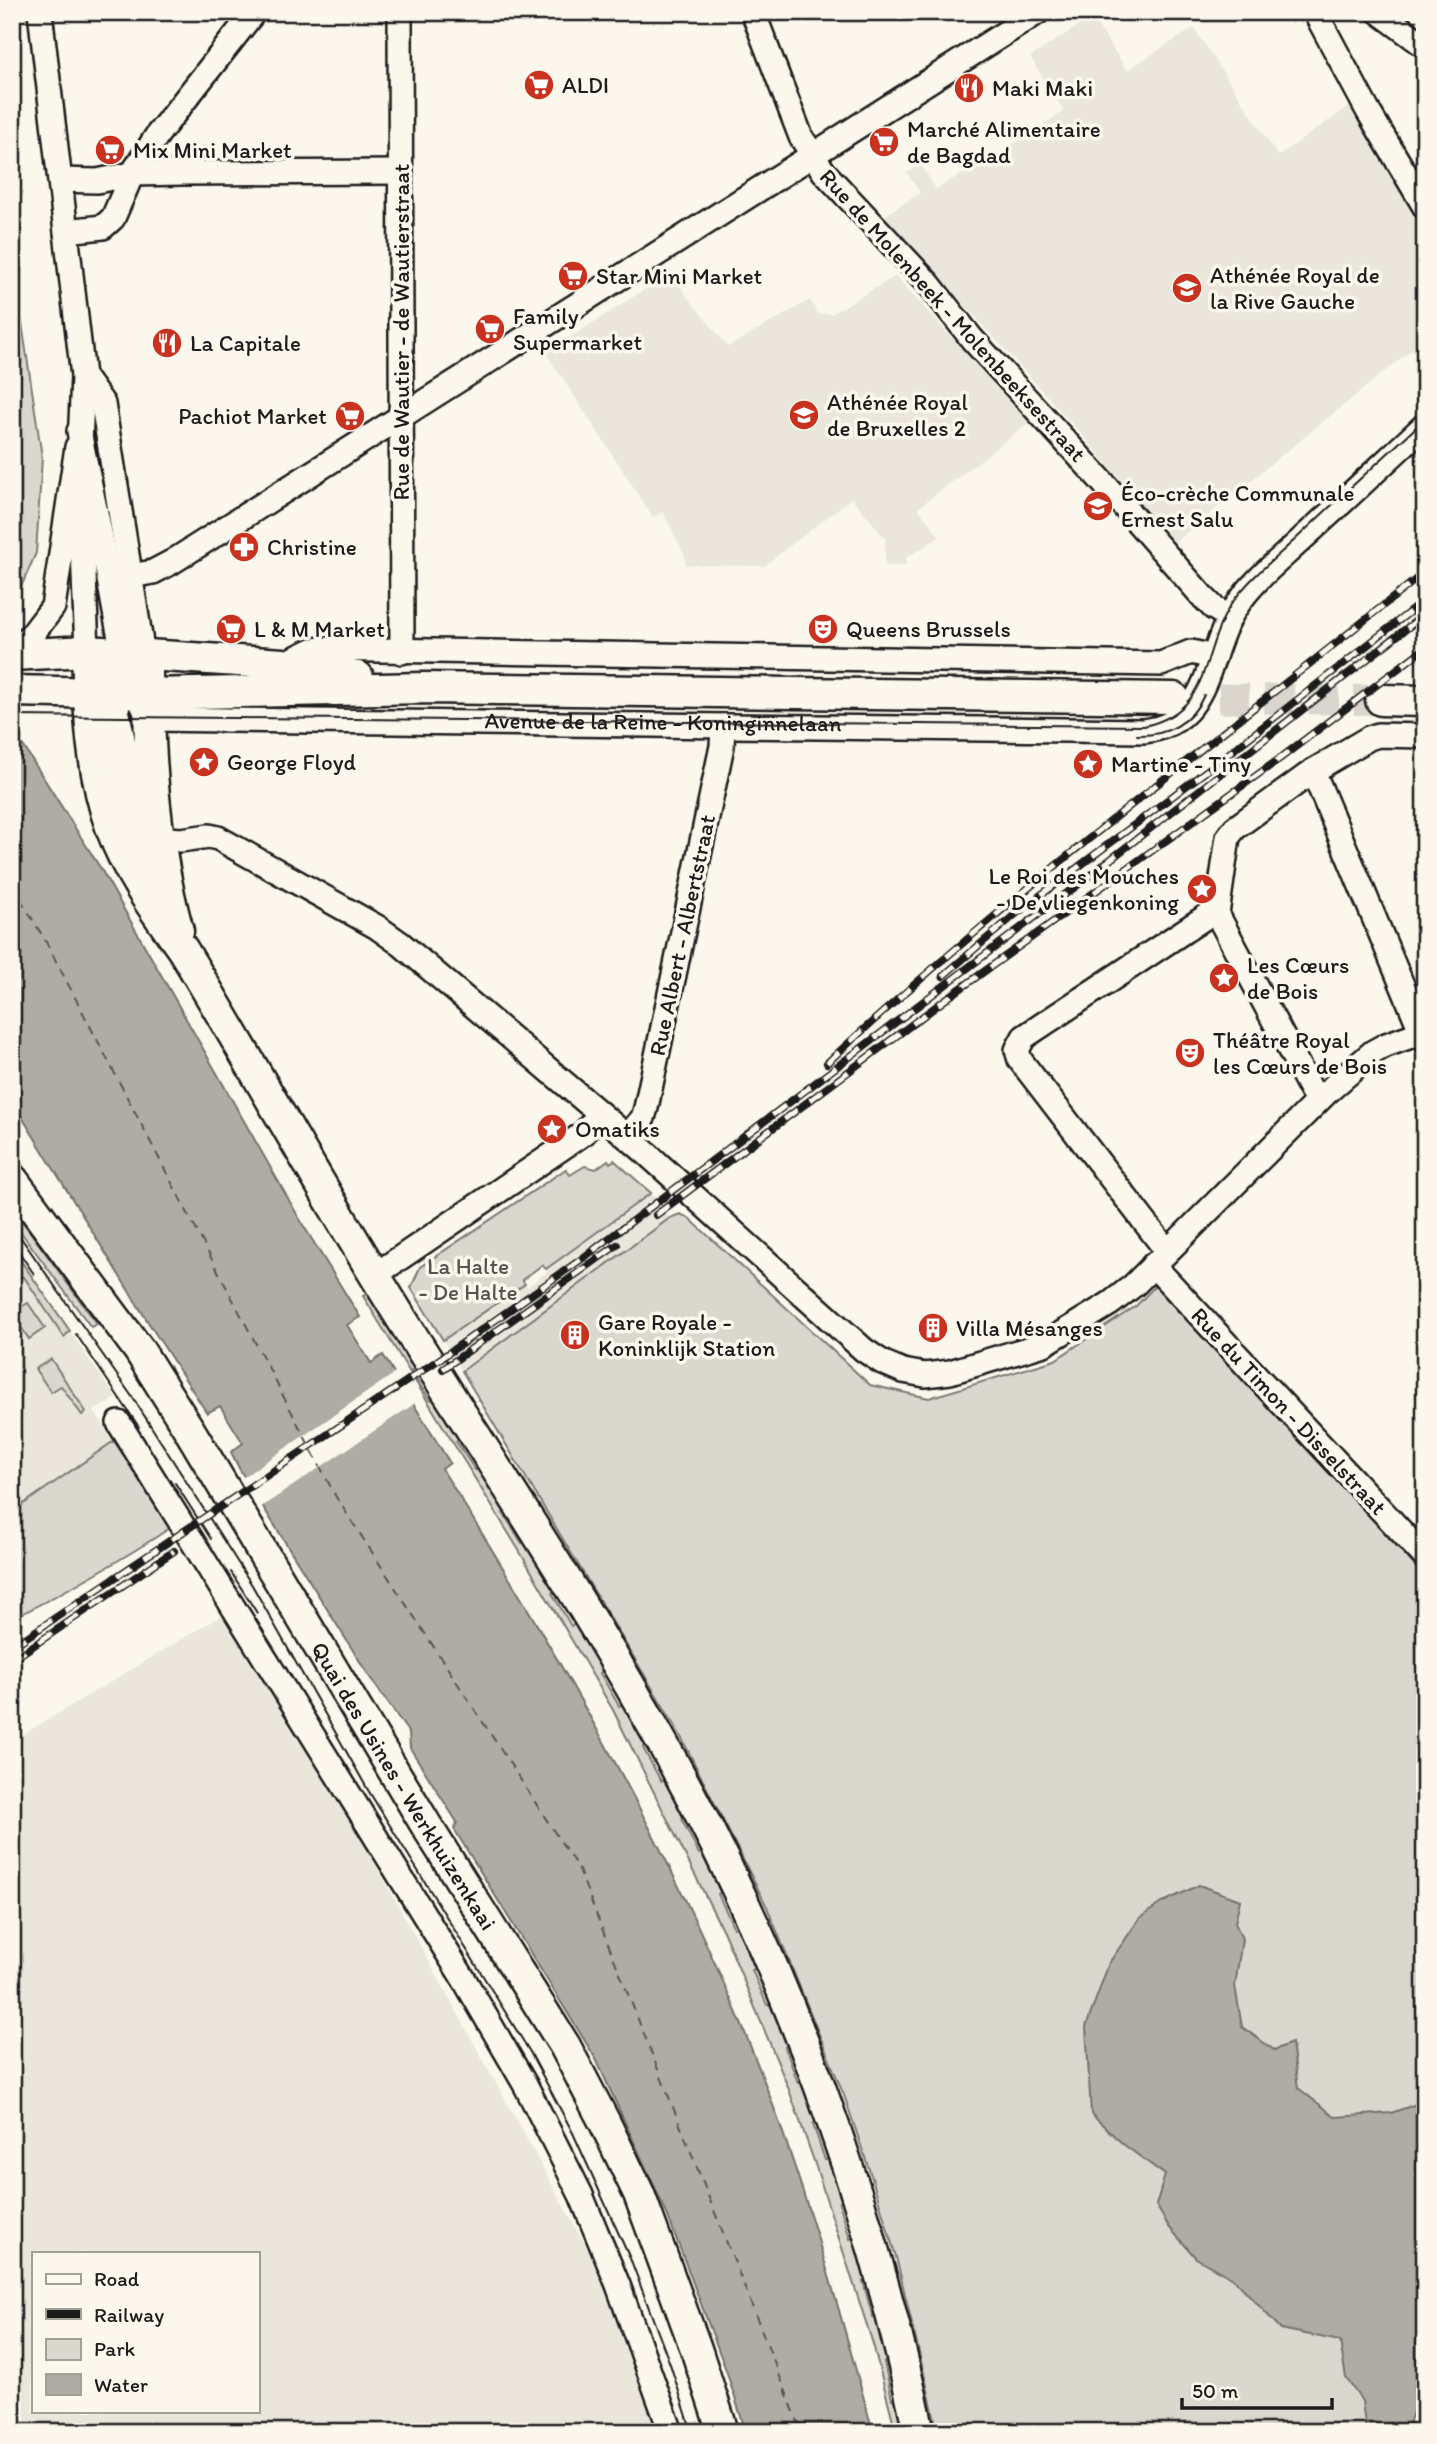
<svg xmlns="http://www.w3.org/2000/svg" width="1437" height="2444" font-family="Itim,sans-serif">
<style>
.built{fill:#eae6dc;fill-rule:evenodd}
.green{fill:#dad7ce;stroke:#7b7a75;stroke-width:2}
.water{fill:#afaca5;stroke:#74726e;stroke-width:2}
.pier{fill:#fbf7ec}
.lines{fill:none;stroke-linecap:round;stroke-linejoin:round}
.ferry{stroke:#575653;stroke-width:2;stroke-dasharray:9 7;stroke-linecap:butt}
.major-tunnel{stroke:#dad6cd;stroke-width:30;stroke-dasharray:30 15;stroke-linecap:butt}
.minor-casing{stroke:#1c1c1c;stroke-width:28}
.major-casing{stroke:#1c1c1c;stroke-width:35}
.minor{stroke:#fbf7ec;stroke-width:23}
.major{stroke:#fbf7ec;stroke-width:30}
.tram{stroke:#1c1c1c;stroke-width:2}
.rail-casing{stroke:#1c1c1c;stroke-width:8}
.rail{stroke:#fbf7ec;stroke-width:5;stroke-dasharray:16;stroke-linecap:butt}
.labels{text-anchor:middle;stroke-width:7;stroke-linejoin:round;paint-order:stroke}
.poi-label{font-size:23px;fill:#1c1c1c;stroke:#fbf7ec;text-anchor:start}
.street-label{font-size:23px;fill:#1c1c1c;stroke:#fbf7ec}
.park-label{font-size:23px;fill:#555451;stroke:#fbf7ec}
</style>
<rect width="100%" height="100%" fill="#fbf7ec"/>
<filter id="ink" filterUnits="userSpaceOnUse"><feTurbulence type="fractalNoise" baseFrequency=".0143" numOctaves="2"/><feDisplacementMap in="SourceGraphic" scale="14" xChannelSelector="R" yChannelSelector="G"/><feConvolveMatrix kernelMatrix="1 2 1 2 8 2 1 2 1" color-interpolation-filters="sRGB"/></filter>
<g filter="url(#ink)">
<g class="built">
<path d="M 1092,17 L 1127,70 L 1194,28 L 1278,156 L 1350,106 L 1425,236 L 1425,339 L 1174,543 L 1083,436 L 884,216 L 920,193 L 907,173 L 921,165 L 936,189 L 1015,143 L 1064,111 L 1030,57 Z"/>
<path d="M 672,272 L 686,295 L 728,347 L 810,300 L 818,314 L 831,314 L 896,276 L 1029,423 L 918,508 L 940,537 L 906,558 L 906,565 L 885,566 L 885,538 L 852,498 L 764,566 L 686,565 L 685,556 L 663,512 L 653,517 L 546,353 Z"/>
<path d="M 651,1193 L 670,1218 L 462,1371 L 443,1340 L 525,1284 L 527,1287 L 547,1272 L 546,1269 Z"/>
<path d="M 12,1248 L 116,1398 L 94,1411 L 114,1441 L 12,1512 Z"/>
<path d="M 234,1608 L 609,2288 L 656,2432 L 12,2432 L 12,1741 ZM 33,2253 L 257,2253 L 257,2411 L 33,2411 Z"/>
</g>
<g class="green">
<path d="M 13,310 L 20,310 L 42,457 L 36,553 L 17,596 L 12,600 Z"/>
<path d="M 608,1160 L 610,1163 L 614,1160 L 651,1193 L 546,1269 L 542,1265 L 522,1280 L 525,1284 L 443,1340 L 411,1288 L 420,1267 L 566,1169 L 570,1175 L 585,1166 L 596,1169 Z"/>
<path d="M 12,1207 L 97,1324 L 91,1327 L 12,1220 Z"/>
<path d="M 680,1214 L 689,1218 L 870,1385 L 929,1398 L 1055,1360 L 1136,1306 L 1157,1284 L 1425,1577 L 1425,2432 L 938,2432 L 896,2257 L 871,2175 L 844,2095 L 767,1907 L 678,1731 L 462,1371 L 670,1218 Z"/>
<path d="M 12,1248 L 70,1331 L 64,1337 L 24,1277 L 12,1276 Z"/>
<path d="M 371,1292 L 418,1366 L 411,1371 L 430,1400 L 437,1396 L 463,1436 L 456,1441 L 475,1470 L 483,1466 L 511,1508 L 503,1513 L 522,1543 L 530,1539 L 559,1588 L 552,1593 L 571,1626 L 579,1622 L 607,1668 L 600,1673 L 619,1706 L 627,1702 L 650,1743 L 643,1748 L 661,1781 L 669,1778 L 689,1815 L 682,1820 L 699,1854 L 707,1850 L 726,1889 L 718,1894 L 734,1928 L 742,1925 L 760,1966 L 752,1970 L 767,2005 L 776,2002 L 793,2044 L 785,2047 L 798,2083 L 807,2080 L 821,2121 L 813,2124 L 825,2160 L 834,2158 L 847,2199 L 839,2202 L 850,2239 L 859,2236 L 871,2278 L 863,2281 L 873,2318 L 881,2316 L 892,2360 L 884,2362 L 892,2399 L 901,2398 L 909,2432 L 896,2432 L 873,2344 L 815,2164 L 788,2087 L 724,1933 L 613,1710 L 517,1547 L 363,1296 Z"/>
<path d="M 12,1298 L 19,1308 L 28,1303 L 45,1328 L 29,1339 L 12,1314 Z"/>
<path d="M 51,1359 L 86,1412 L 82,1415 L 61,1386 L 51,1392 L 35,1369 Z"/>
<path d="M 114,1441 L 173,1526 C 121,1561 68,1590 12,1619 L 12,1512 Z"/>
</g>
<g class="water">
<path d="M 12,728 L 101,869 L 303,1225 L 360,1317 L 347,1325 L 371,1363 L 383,1355 L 450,1463 L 442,1469 C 553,1646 659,1828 740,2021 C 796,2154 835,2293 873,2432 L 746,2432 L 726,2370 L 667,2214 L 596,2059 L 454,1829 L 457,1822 L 410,1748 L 409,1733 L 369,1676 L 240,1470 L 231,1452 L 243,1443 L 220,1406 L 207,1413 L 148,1322 L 12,1101 Z"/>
<path d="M 1199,1885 L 1240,1900 L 1235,1923 L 1242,1939 L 1235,1986 L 1242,2027 L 1274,2050 L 1292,2043 L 1298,2088 L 1336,2117 L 1391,2113 L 1425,2101 L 1425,2409 L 1415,2407 L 1409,2423 L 1425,2428 L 1425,2432 L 1366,2432 L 1362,2401 L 1346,2378 L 1340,2341 L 1281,2329 L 1235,2280 L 1196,2258 L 1169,2227 L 1156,2205 L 1165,2175 L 1123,2144 L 1091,2114 L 1086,2027 L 1109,1963 L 1140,1918 L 1161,1903 Z"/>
</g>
<path class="pier" d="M 398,1371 L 417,1402 L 260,1508 L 242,1478 Z"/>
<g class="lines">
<path class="ferry" d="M 12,885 L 45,940 L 336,1497 L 578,1868 L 802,2432"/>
<path class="major-tunnel" d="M 1174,698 L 1381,700"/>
<g class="minor-casing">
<g id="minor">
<path d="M 40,12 L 83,376 L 80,444"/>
<path d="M 400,12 L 402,652"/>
<path d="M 753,12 L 801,137 L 824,172 L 929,284 L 972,339 L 1099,478 L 1203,597 L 1214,608 L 1229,617"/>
<path d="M 1315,12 L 1368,111 L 1425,207"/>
<path d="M 1379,12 L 1425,46"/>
<path d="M 60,180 L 97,181 L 132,174 L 182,173 L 401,172"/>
<path d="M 66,231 L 103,227 L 113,218 L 132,174 L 158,134 L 254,12"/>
<path d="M 83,376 L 103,404 L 143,655"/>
<path d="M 79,431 C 89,482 101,533 110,585 C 120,637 123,672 150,719 L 1143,731 C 1213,724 1205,652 1236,607 C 1253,580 1280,560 1303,538 C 1344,501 1384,463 1425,425"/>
<path d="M 81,499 L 87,651"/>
<path d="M 131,576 L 153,572 L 172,562 L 1038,12"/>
<path d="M 12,652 L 34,632 L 53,607 L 77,447"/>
<path d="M 283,664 L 312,650 L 322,649 L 1161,664 L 1191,652 L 1214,657"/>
<path d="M 1313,771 L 1425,1040"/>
<path d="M 143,837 L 181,840 L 209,836 L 218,838 L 377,927 L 401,944 L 644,1151 L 864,1350 L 882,1362 L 903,1371 L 925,1375 L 950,1372 L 1044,1344 L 1111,1303 L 1134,1285 L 1326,1093 L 1373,1052 L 1386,1045 L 1425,1031"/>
<path d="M 1317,1101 L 1217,914 L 1228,837 L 1235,828 L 1313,771 L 1369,738 L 1378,735 L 1425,736"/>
<path d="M 627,1137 L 643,1118 L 646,1108 L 722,746 L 723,726"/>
<path d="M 1167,1251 L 1020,1060 L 1017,1050 L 1024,1037 L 1216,910"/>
<path d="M 1153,1265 L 1425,1557"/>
<path d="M 375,1275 L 584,1133 L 599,1115"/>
<path d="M 119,1423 L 465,1981 L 526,2086 L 581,2195 L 618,2285 L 671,2432"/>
</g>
</g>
<g class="major-casing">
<g id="major">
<path d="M 87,651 C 89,711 91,773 112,830 C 128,874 156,912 183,950 C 248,1057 309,1167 374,1274 C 480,1448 596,1615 691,1796 C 796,1996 872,2211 919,2432"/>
<path d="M 12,655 L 87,651 L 283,664 L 358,677"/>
<path d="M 103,674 L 110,692 L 137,827 L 154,865"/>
<path d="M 147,676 C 150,697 149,718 150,740 C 153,804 161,870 178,931"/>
<path d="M 12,691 L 150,694 L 423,688 L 1174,698"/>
<path d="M 1381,700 L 1425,701"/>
<path id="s1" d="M 12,1179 L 139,1350 L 190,1431 L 426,1825 L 565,2046 L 605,2123 L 639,2194 L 696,2349 L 723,2432"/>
</g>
</g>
<use href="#minor" class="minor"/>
<use href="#major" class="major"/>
<g class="tram">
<path id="s2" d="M 12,716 L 1144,726 C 1214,710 1199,652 1232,603 C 1250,577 1277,557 1300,535 C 1341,496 1383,458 1425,419"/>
<path d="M 1137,735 C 1167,736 1192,723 1204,695"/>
<path d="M 12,1225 L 133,1398 L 252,1585 L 368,1790 L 530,2052 L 573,2133 L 632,2263 L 670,2364 L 692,2432"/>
<path d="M 12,1242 L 34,1274"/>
<path d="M 76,1334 L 139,1427"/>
<path d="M 175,1483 L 211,1539"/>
<path d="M 231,1572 L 257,1613"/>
</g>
<g class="rail-casing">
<g id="rail">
<path d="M 943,976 L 1017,913 L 1214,765 L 1425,600"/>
<path d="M 827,1063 C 1016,888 1224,734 1425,572"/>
<path d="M 656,1215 L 946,999 L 1278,760 L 1425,648"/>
<path d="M 443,1369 L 617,1245"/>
<path d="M 12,1647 L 450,1352 L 583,1258 L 1079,884 L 1425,614"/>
<path d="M 12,1660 L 174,1551"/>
</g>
</g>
<use href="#rail" class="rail"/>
</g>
</g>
<defs>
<g id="supermarket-disc" transform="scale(1.575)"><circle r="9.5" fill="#c8321e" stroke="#fbf7ec"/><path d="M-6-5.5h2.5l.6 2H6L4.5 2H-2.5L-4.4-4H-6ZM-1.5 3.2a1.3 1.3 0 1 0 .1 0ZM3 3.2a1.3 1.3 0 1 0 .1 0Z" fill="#fff"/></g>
<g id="restaurant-disc" transform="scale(1.575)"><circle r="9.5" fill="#c8321e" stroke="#fbf7ec"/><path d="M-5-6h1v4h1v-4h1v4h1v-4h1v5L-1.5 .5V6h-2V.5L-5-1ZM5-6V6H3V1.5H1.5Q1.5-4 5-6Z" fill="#fff"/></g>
<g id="school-disc" transform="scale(1.575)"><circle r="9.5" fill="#c8321e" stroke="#fbf7ec"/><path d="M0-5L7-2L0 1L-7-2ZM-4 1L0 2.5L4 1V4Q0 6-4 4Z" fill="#fff"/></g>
<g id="pharmacy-disc" transform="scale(1.575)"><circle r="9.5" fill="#c8321e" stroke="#fbf7ec"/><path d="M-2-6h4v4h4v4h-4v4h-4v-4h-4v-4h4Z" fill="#fff"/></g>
<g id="theatre-disc" transform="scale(1.575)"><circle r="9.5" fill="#c8321e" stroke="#fbf7ec"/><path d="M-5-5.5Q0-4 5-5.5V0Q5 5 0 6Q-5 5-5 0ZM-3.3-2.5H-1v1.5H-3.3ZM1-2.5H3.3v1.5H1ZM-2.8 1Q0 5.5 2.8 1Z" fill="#fff"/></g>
<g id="sight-disc" transform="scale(1.575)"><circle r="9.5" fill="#c8321e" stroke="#fbf7ec"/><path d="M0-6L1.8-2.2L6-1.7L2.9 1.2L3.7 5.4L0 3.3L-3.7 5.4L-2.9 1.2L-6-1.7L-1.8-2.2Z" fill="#fff"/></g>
<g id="building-disc" transform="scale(1.575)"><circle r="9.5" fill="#c8321e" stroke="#fbf7ec"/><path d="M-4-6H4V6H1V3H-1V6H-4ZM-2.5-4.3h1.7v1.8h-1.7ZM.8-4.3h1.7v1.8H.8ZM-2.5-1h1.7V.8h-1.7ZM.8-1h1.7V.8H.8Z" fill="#fff"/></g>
</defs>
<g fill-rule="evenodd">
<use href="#supermarket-disc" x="539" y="85"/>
<use href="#restaurant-disc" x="969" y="88"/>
<use href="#supermarket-disc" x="884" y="142"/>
<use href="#supermarket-disc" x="110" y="150"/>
<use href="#supermarket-disc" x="573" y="276"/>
<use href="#school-disc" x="1187" y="288"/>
<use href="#supermarket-disc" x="490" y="329"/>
<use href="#restaurant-disc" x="167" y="343"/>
<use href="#school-disc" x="804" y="415"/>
<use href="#supermarket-disc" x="350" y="416"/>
<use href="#school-disc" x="1098" y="506"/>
<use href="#pharmacy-disc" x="244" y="547"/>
<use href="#supermarket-disc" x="231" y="629"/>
<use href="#theatre-disc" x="823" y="629"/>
<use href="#sight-disc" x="204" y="762"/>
<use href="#sight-disc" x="1088" y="764"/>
<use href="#sight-disc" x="1202" y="889"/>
<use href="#sight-disc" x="1224" y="978"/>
<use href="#theatre-disc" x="1190" y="1053"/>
<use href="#sight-disc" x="552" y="1129"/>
<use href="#building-disc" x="933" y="1328"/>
<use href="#building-disc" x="575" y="1335"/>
</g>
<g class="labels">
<g class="poi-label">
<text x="562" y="93">ALDI</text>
<text x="992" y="96">Maki Maki</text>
<text x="907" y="137">Marché Alimentaire<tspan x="907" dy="26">de Bagdad</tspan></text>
<text x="133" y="158">Mix Mini Market</text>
<text x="1210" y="283">Athénée Royal de<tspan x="1210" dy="26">la Rive Gauche</tspan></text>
<text x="596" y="284">Star Mini Market</text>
<text x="513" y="324">Family<tspan x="513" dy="26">Supermarket</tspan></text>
<text x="190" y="351">La Capitale</text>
<text x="827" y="410">Athénée Royal<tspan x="827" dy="26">de Bruxelles 2</tspan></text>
<text x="327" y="424" text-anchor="end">Pachiot Market</text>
<text x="1121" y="501">Éco-crèche Communale<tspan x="1121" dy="26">Ernest Salu</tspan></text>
<text x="267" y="555">Christine</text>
<text x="254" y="637">L &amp; M Market</text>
<text x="846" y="637">Queens Brussels</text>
<text x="227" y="770">George Floyd</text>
<text x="1111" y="772">Martine - Tiny</text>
<text x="1179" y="884" text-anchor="end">Le Roi des Mouches<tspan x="1179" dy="26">- De vliegenkoning</tspan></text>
<text x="1247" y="973">Les Cœurs<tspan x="1247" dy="26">de Bois</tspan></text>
<text x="1213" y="1048">Théâtre Royal<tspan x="1213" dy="26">les Cœurs de Bois</tspan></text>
<text x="575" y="1137">Omatiks</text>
<text x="598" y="1330">Gare Royale -<tspan x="598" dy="26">Koninklijk Station</tspan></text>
<text x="956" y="1336">Villa Mésanges</text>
</g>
<g class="street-label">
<text transform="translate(953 315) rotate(48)" y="8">Rue de Molenbeek - Molenbeeksestraat</text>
<text transform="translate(401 332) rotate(-90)" y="8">Rue de Wautier - de Wautierstraat</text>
<text dy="8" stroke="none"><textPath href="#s2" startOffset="651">Avenue de la Reine - Koninginnelaan</textPath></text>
<text transform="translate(682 935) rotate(-78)" y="8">Rue Albert - Albertstraat</text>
<text transform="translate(1289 1411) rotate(47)" y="8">Rue du Timon - Disselstraat</text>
<text dy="8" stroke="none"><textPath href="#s1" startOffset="723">Quai des Usines - Werkhuizenkaai</textPath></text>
</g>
<g class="park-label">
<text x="468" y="1274">La Halte<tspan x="468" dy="26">- De Halte</tspan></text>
</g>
</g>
<rect width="1437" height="2444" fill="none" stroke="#fbf7ec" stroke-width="42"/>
<rect x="21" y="21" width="1395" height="2402" fill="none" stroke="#1c1c1c" stroke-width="2.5" filter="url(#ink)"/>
<rect x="32" y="2252" width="228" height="161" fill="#fbf7ec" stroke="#a29f99" stroke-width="2"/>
<rect x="46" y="2274" width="35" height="10" fill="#fbf7ec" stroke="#a29f99" stroke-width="2"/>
<text x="94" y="2286" font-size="21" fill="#1c1c1c">Road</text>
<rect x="46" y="2309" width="35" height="10" fill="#1c1c1c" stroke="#a29f99" stroke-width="2"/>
<text x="94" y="2322" font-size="21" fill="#1c1c1c">Railway</text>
<rect x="46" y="2339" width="35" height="21" fill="#dad7ce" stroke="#a29f99" stroke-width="2"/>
<text x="94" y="2356" font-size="21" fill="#1c1c1c">Park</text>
<rect x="46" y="2374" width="35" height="21" fill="#afaca5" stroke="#a29f99" stroke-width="2"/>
<text x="94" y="2392" font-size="21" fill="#1c1c1c">Water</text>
<path d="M1182 2398v10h150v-10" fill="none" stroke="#1c1c1c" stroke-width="3.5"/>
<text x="1192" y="2398" font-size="21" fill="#1c1c1c" stroke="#fbf7ec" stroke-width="5" paint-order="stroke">50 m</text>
</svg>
